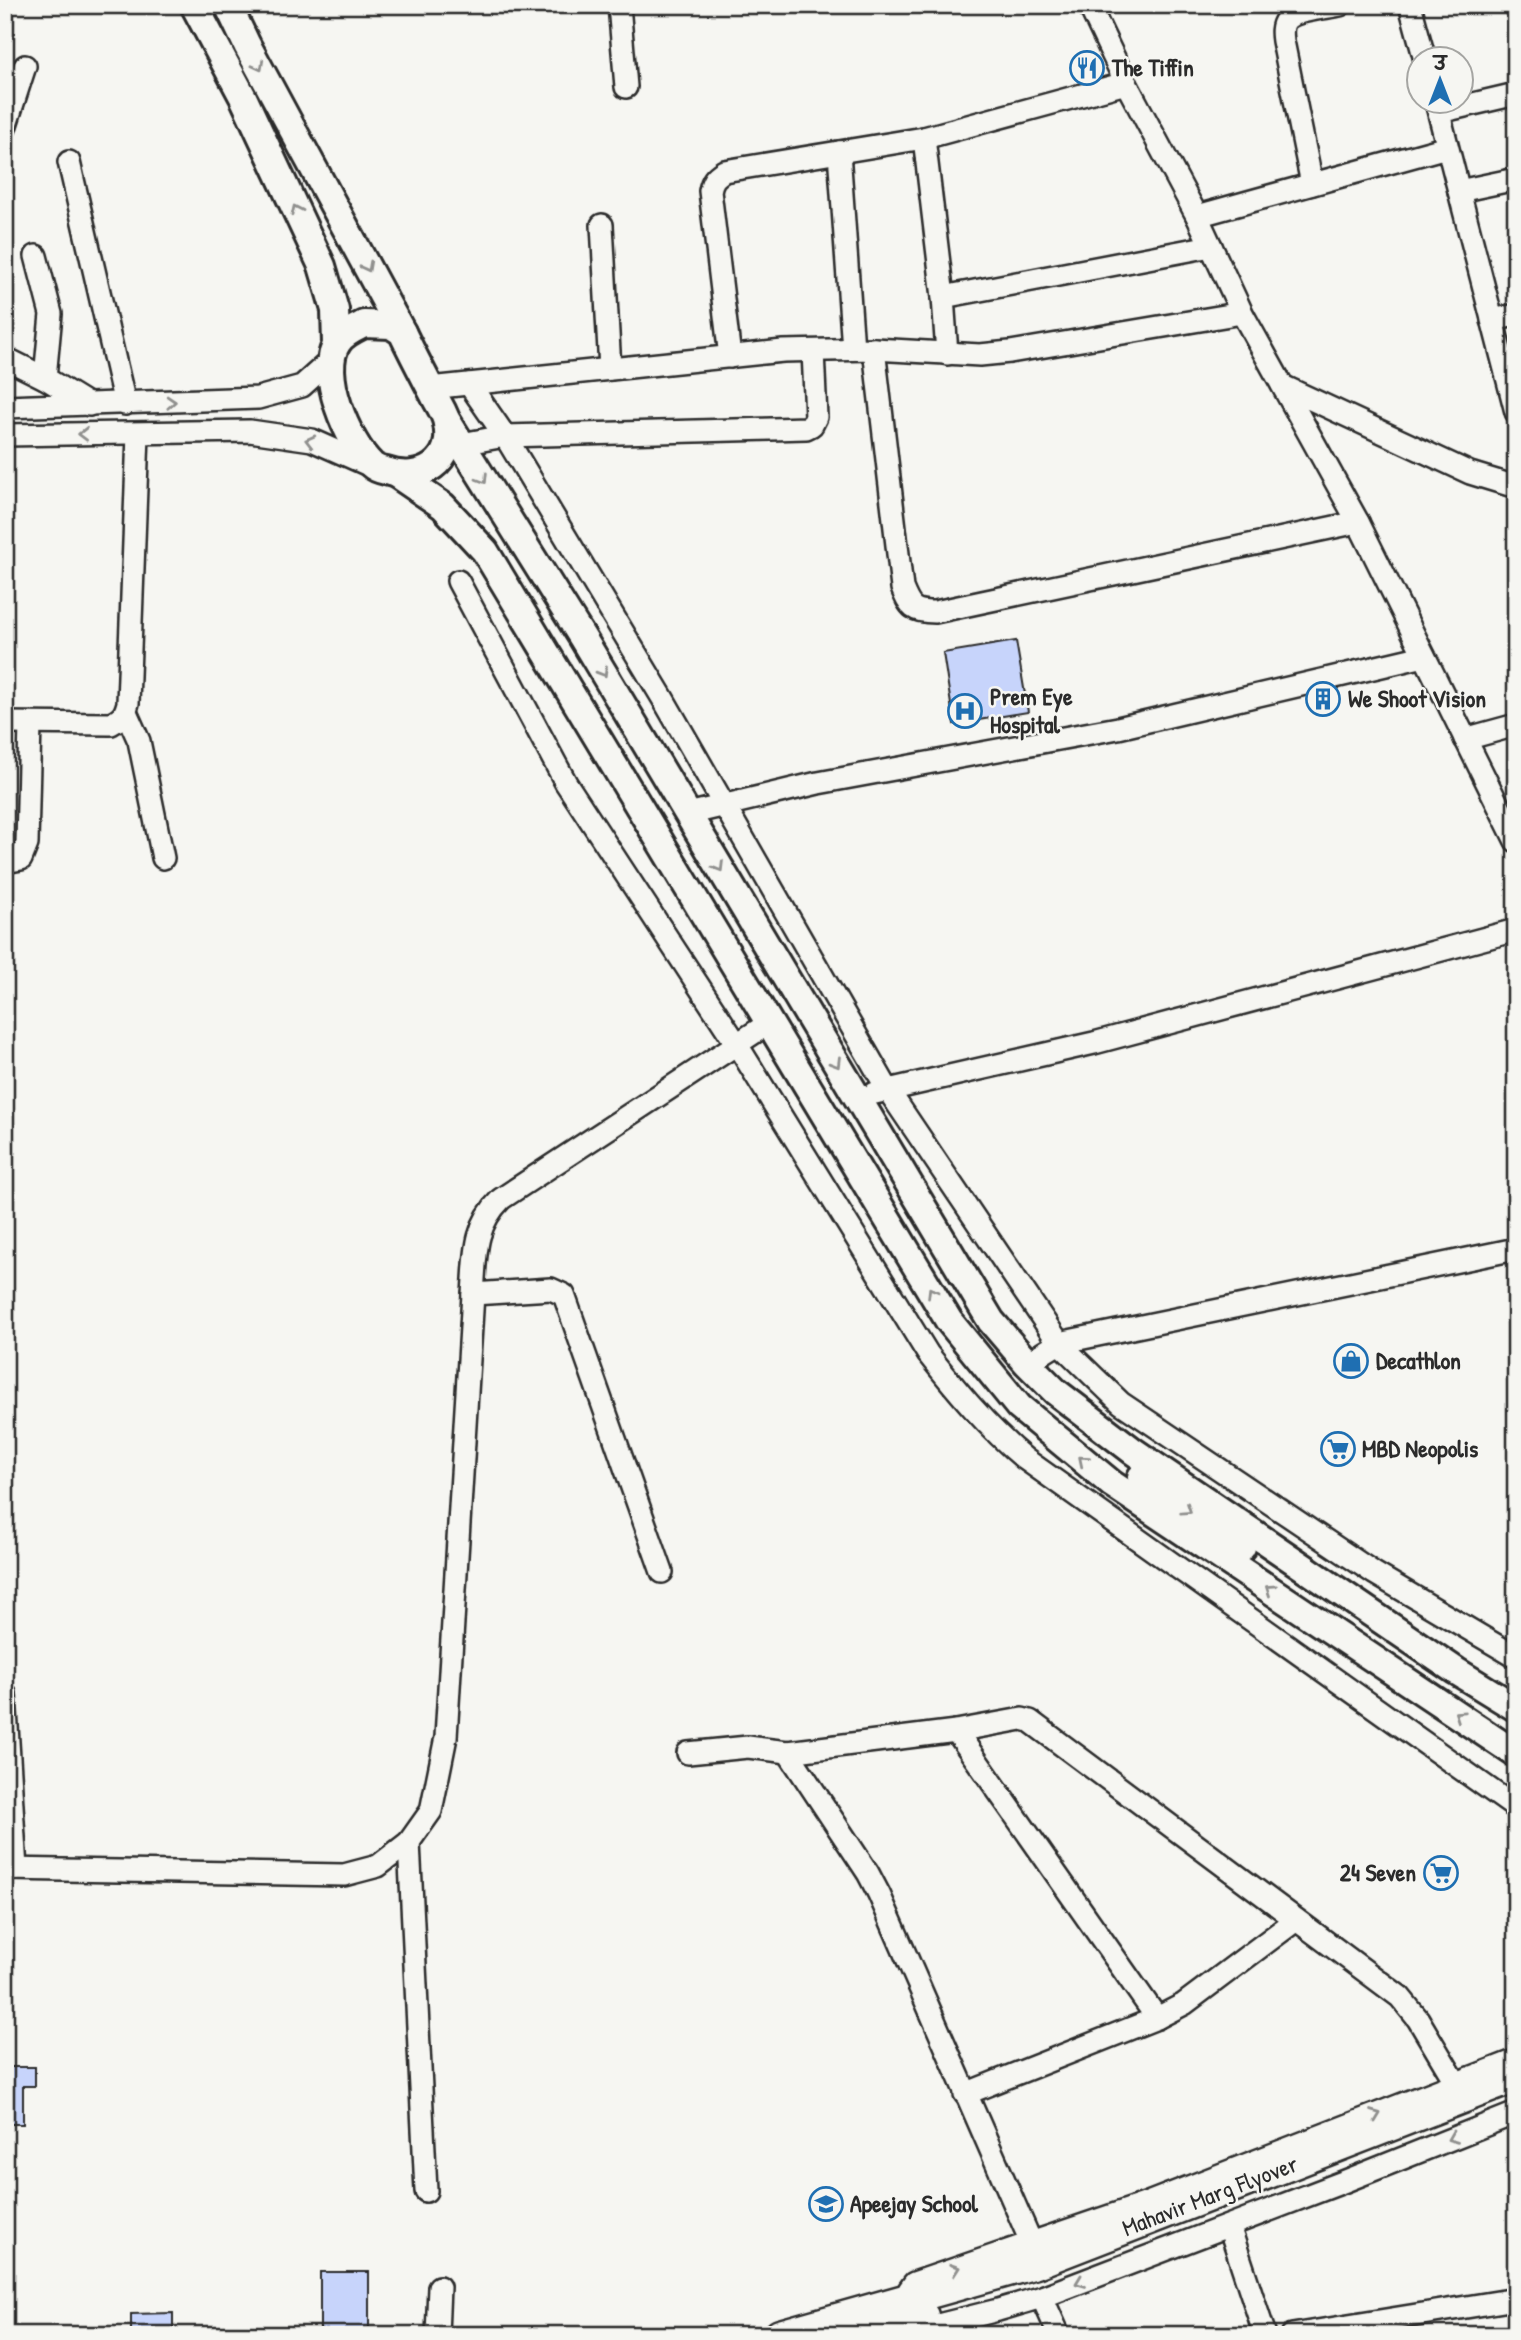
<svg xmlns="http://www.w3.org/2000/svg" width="1521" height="2340" font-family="'Patrick Hand','Playpen Sans Deva',sans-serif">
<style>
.building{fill:#c7d4fb;stroke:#2b2b2b;stroke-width:2}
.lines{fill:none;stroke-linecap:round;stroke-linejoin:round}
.minor-casing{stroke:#2b2b2b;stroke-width:26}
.major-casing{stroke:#2b2b2b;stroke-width:32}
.highway-casing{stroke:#2b2b2b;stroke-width:35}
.minor{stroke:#f6f6f2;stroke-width:21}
.major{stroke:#f6f6f2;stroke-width:26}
.highway{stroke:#f6f6f2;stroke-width:30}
.oneway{stroke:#90908e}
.labels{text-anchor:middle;stroke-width:5;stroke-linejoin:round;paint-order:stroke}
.poi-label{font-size:24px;font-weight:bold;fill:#2b2b2b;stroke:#f6f6f2;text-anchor:start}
.street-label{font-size:24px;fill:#2b2b2b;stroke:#f6f6f2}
</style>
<rect width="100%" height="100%" fill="#f6f6f2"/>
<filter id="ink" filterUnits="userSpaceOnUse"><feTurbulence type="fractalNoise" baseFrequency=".0143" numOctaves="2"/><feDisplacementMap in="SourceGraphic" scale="14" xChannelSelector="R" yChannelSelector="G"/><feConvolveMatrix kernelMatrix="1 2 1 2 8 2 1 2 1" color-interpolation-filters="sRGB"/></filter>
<g filter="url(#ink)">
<g class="building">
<path d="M 1016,641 L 1028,712 L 954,724 L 943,653 Z"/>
<path d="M 5,2067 L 35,2067 L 35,2086 L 23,2086 L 23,2124 L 5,2124 Z"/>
<rect x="320" y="2272" width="49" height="63"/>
<path d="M 173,2313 L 173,2335 L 131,2335 L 131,2314 Z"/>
</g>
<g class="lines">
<g class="minor-casing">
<g id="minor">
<path d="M 619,5 L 626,87"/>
<path d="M 1089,5 L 1126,83 L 1197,216 L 1242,313 L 1358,522 L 1516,841"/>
<path d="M 1410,5 L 1425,60"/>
<path d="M 1436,102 L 1516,412"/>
<path d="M 1439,112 L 1516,94"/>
<path d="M 5,128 L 25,66"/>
<path d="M 924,138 L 943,297 L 947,354"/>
<path d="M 839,152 L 853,349"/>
<path d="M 69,162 L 125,404"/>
<path d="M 1312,184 L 1283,41 C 1282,34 1281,26 1286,20 C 1294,10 1328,8 1340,5"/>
<path d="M 1459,191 L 1516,179"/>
<path d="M 1197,216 L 1447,147"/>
<path d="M 602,225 L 610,369"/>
<path d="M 36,256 L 51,314 L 45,378"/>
<path d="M 943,297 L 1211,246"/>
<path d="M 1492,320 L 1516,315"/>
<path d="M 874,349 L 902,588 C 910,608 913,612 935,612 L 1358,522"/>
<path d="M 730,357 L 710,191 C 712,180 715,177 724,171 L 924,138 L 1126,83"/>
<path d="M 5,358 L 45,378 L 89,405"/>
<path d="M 469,384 L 505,436 L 662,697 L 888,1090 L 1059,1343 L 1121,1403 L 1374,1573 L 1516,1657"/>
<path d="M 1285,387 L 1470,473 L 1516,487"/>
<path d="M 430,388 L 783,351 L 874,349 L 980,355 L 1010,352 L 1242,313"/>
<path d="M 5,407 L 258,398 L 302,386 L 331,360"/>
<path d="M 5,435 L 250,431 L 312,440 L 373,467"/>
<path d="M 461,444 L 505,436 L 806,428 L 812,425 L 816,417 L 813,351"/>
<path d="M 458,581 L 566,783 L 736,1043 L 928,1354 C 958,1392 988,1428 1025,1459 L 1516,1808"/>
<path d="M 126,712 L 139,741 L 163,858"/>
<path d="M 5,723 L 111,724 C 122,718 125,715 128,703 L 138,434"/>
<path d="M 1465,739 L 1516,725"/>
<path d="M 688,814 L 818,783 L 1118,728 L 1424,656"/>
<path d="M 5,862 L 21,859 L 27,844 L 30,724"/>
<path d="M 875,1093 L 1094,1043 L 1516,930"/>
<path d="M 473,1294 L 551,1289 L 564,1295 L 662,1572"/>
<path d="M 1027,1363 L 1059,1343 L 1516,1249"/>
<path d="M 5,1694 L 16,1869"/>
<path d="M 956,1731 L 1157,2018"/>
<path d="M 788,1752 L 868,1873 L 879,1894 L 1031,2242"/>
<path d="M 688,1753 L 748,1747 L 788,1752 L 956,1731 L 1022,1719 L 1030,1721 L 1400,1997 L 1418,2019 L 1456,2083"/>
<path d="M 409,1842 L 426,2191"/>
<path d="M 5,1869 L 344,1875 L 378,1866 L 409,1842 L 431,1811 L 446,1737 L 473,1294 C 476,1257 473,1227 501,1199 L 769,1023"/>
<path d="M 965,2094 L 1157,2018 L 1184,2004 L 1296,1920"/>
<path d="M 1229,2226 L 1265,2335"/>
<path d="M 909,2290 L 914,2283 L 1145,2204 L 1516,2060"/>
<path d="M 1042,2297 L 1059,2335"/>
<path d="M 906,2324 L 922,2329 L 998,2310 L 1042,2297 L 1343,2182 L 1516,2113"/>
<path d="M 437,2335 L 439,2287"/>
<path d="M 1292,2335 L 1516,2299"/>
</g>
</g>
<g class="major-casing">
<g id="major">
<path d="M 194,5 L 243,97 L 322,266 L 335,310 L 336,344"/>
<path d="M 228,5 L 247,45 L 402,332"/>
<path d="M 364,324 L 391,325 L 402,332 C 412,353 423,374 434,395 C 438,404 446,414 447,424 C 455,462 421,483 386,471 C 381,470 375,468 372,465 C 348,443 317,371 338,342 C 344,333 354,329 364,324 Z"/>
<path d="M 447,421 L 582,637 L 991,1321 L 1027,1363 L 1056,1392 L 1133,1451 L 1456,1671 L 1516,1708"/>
<path d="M 396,474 L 443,506 L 485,551 L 949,1321 L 1019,1407 L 1112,1484 L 1516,1754"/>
<path d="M 1141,1477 L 1242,1547"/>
</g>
</g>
<g class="highway-casing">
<g id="highway">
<path d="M 780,2335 L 1036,2263 L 1516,2077"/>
<path d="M 863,2335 L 923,2316"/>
</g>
</g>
<use href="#minor" class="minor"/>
<use href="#major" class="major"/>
<use href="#highway" class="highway"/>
</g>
<defs><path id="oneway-chevron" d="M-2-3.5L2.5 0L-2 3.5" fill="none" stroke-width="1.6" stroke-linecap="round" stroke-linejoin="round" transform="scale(1.75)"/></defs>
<g class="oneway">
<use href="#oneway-chevron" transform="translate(259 66) rotate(62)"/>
<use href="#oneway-chevron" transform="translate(296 210) rotate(-115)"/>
<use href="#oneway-chevron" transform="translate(367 267) rotate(62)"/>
<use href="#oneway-chevron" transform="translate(171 402) rotate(-3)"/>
<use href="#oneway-chevron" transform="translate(83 434) rotate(179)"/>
<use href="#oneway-chevron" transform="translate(310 441) rotate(-166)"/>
<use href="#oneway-chevron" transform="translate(483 479) rotate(58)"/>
<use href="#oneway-chevron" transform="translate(603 672) rotate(59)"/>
<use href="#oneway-chevron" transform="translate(719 867) rotate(59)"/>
<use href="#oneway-chevron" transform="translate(836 1063) rotate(59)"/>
<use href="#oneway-chevron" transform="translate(932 1292) rotate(-121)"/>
<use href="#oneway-chevron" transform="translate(1083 1460) rotate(-140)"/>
<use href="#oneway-chevron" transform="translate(1187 1510) rotate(34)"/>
<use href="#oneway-chevron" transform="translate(1270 1589) rotate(-146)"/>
<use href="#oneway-chevron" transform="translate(1459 1715) rotate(-146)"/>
<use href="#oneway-chevron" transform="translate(1376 2115) rotate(-21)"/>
<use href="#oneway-chevron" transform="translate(1452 2138) rotate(158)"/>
<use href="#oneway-chevron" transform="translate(955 2269) rotate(-19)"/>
<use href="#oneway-chevron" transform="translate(1080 2282) rotate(159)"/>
</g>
</g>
<defs>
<g id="restaurant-ring" transform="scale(1.75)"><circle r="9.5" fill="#f6f6f2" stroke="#1f6fb2" stroke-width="1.5"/><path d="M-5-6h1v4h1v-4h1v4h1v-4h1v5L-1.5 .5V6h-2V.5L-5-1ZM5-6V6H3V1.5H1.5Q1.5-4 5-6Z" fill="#1f6fb2"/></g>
<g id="building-ring" transform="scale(1.75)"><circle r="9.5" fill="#f6f6f2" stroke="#1f6fb2" stroke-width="1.5"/><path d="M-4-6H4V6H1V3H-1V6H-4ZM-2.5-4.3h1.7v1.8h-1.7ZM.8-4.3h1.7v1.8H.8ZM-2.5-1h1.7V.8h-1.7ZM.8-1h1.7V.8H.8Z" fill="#1f6fb2"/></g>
<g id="hospital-ring" transform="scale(1.75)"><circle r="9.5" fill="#f6f6f2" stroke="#1f6fb2" stroke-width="1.5"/><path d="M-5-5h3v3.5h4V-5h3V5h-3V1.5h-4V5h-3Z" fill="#1f6fb2"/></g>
<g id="shop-ring" transform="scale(1.75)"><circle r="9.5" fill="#f6f6f2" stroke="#1f6fb2" stroke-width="1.5"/><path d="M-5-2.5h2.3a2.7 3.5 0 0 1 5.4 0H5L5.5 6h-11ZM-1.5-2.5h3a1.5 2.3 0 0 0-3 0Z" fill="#1f6fb2"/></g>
<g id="supermarket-ring" transform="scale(1.75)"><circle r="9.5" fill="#f6f6f2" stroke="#1f6fb2" stroke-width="1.5"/><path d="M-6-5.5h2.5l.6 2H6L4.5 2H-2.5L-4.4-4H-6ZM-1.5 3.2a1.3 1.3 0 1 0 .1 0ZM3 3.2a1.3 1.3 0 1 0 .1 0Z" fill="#1f6fb2"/></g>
<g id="school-ring" transform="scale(1.75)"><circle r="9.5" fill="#f6f6f2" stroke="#1f6fb2" stroke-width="1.5"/><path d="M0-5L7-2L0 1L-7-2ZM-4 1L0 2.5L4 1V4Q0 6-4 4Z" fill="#1f6fb2"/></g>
</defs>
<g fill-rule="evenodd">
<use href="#restaurant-ring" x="1087" y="68"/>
<use href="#building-ring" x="1323" y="699"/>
<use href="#hospital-ring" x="965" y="711"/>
<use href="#shop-ring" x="1351" y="1361"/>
<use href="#supermarket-ring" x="1338" y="1449"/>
<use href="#supermarket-ring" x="1441" y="1873"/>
<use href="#school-ring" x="826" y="2204"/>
</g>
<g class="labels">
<g class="poi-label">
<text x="1112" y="76">The Tiffin</text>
<text x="990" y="705">Prem Eye<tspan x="990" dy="28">Hospital</tspan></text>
<text x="1348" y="707">We Shoot Vision</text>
<text x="1376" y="1369">Decathlon</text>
<text x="1362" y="1457">MBD Neopolis</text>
<text x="1416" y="1881" text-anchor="end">24 Seven</text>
<text x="850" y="2212">Apeejay School</text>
</g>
<g class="street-label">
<text transform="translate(1210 2196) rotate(-21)" y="8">Mahavir Marg Flyover</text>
</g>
</g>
<rect width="1521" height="2340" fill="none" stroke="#f6f6f2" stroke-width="28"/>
<rect x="14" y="14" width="1493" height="2312" fill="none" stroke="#2b2b2b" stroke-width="2.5" filter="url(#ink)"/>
<g transform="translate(1440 80)"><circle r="33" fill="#f6f6f2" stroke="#a5a5a2" stroke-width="2"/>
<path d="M0-5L12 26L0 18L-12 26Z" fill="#1f6fb2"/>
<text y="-10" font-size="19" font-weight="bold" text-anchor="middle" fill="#2b2b2b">उ</text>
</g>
</svg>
